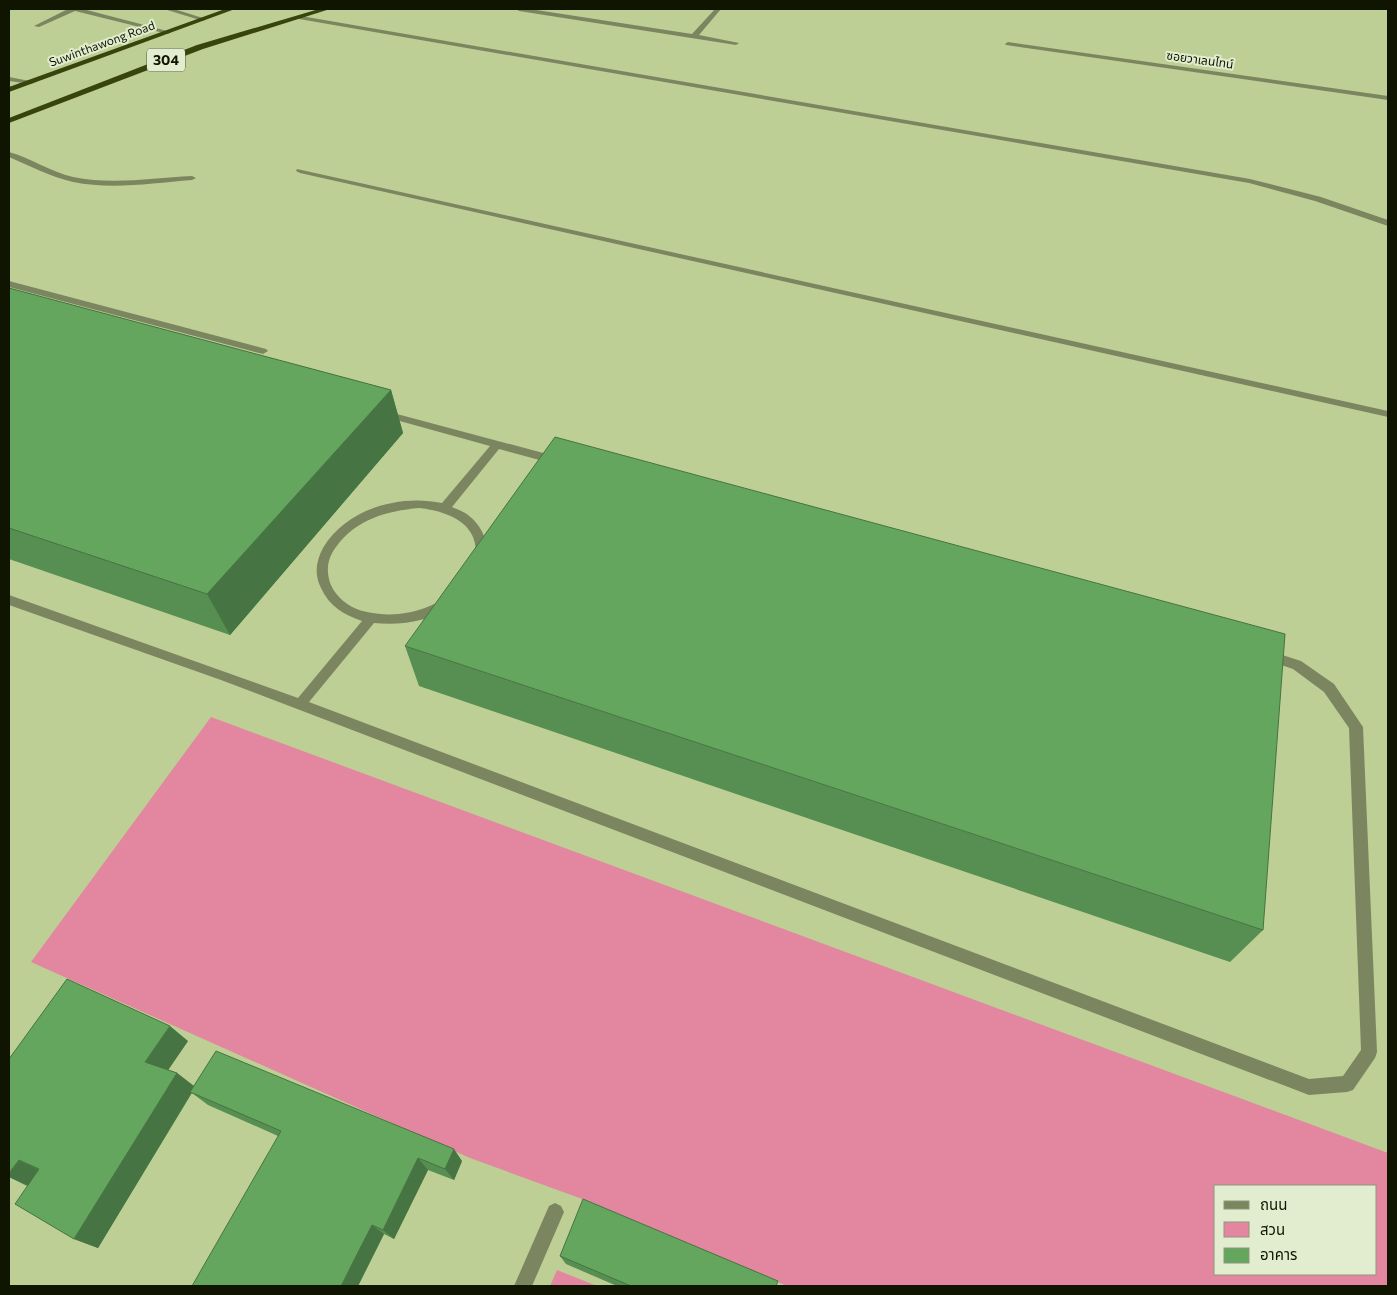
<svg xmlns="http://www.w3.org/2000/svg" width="1397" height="1295" font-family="Commissioner,'Noto Sans Thai',sans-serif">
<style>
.green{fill:#e386a0;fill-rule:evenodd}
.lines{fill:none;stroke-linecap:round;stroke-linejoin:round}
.service{fill:#7b8661;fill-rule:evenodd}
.minor{fill:#7b8661;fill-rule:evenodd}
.trunk{fill:#37440c;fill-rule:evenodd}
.wall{fill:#568f51}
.shaded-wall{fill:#467442}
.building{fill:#64a65e;stroke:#467442}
.labels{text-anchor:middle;stroke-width:4;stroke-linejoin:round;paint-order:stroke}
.far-street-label{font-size:12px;fill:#101501;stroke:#e2ecce}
.shield{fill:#e2ecce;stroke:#4f563e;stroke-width:1}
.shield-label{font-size:14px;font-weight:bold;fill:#101501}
</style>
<rect width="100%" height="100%" fill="#bdcf94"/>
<g class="green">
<path d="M 211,717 L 1388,1153 L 1388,1286 L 787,1286 L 585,1200 L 470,1158 L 31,962 ZM 1216,1186 L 1376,1186 L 1376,1274 L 1216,1274 Z"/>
<path d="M 557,1270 L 597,1286 L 550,1286 Z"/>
</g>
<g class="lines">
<g class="service">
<path d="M 68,9 L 83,9 L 171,32 L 168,34 L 75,11 L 39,27 L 34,26 Z"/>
<path d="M 164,9 L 174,9 L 206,19 L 203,21 Z"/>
<path d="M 516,9 L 530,9 L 692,34 L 715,9 L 721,9 L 699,35 L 739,43 L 736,45 L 519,11 Z"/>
<path d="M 301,16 L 1250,179 L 1321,197 L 1388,220 L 1388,226 L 1315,201 L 1249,183 L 299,19 L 298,18 Z"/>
<path d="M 9,77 L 35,82 L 31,84 L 9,81 Z"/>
<path d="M 9,281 L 266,349 L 268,351 L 263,354 L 9,287 Z"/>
<path d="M 382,410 L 562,458 L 563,461 L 558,465 L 499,449 L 452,507 C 457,509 464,512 468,515 C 502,541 484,585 454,605 C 432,621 401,626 374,623 L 309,702 L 1309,1079 L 1343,1076 L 1361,1050 L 1349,728 L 1324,692 L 1293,669 L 1263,659 L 1261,655 L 1263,651 L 1267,650 L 1301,661 L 1334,684 L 1363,727 L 1377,1052 L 1375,1058 L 1353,1090 L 1347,1092 L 1309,1095 L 221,680 L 9,605 L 9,595 L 298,698 L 362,621 C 344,615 329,606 321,588 C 314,574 316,561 323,548 C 346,509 399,494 442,503 L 490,446 L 378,415 L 377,413 ZM 419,508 C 529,520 461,632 367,612 C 350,609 333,596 329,579 C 326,567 329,556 336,547 C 356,519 387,511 419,508 Z"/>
</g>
<g class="minor">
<path d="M 1008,42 L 1388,96 L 1388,100 L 1006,45 L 1005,44 Z"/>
<path d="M 9,152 C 31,158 51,172 73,177 C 112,185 153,178 192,176 L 196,178 L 192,180 C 153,183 112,190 73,182 C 51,177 30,166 9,157 Z"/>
<path d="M 297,169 L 1388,411 L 1388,417 L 300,173 L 296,171 Z"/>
<path d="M 555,1203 L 561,1206 L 564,1212 L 532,1286 L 514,1286 L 549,1206 Z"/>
</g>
<g class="trunk">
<path d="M 225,9 L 235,9 L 9,92 L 9,87 Z"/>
<path d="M 319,9 L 330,9 L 203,49 L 9,123 L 9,118 L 197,45 Z"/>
</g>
</g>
<g class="wall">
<path d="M 9,288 L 391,390 L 403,433 L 230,635 L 9,559 Z"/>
<path d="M 405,646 L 1263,930 L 1230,962 L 419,686 Z"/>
<path d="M 188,1041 L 168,1070 L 177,1073 L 194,1086 L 462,1161 L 454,1180 L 428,1170 L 394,1239 L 384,1234 L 358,1286 L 278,1136 L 208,1105 L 192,1093 L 98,1248 L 74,1239 L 27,1186 L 9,1177 Z"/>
<path d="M 560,1256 L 776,1286 L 617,1286 L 566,1264 Z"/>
</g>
<g class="shaded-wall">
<path d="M 391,390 L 403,433 L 230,635 L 207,594 Z"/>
<path d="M 170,1026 L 188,1041 L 164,1076 L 145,1062 Z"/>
<path d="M 177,1073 L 195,1087 L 98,1248 L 74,1239 Z"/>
<path d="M 454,1149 L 462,1161 L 454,1180 L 445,1169 Z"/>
<path d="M 418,1158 L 428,1170 L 394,1239 L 383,1230 Z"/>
<path d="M 19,1160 L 43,1172 L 31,1187 L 9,1177 L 9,1173 Z"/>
<path d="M 372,1225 L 384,1234 L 358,1286 L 341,1286 Z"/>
</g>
<g class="building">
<path d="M 9,288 L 391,390 L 207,594 L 9,528 Z"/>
<path d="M 555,437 L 1285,634 L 1263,930 L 405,646 Z"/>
<path d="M 67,979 L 170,1026 L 145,1062 L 177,1073 L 74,1239 L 15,1204 L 39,1169 L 19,1160 L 9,1173 L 9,1059 Z"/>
<path d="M 216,1051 L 454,1149 L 445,1169 L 418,1158 L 383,1230 L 372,1225 L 341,1286 L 192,1286 L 281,1131 L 190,1092 Z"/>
<path d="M 583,1199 L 778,1281 L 776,1286 L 631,1286 L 560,1256 Z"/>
</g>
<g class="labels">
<g class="far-street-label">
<text transform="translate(102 44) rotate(-20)" y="4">Suwinthawong Road</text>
<text transform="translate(1200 60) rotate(8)" y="4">ซอยวาเลนไทน์</text>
</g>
<rect class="shield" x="147" y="48.5" width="38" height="23" rx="4"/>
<g class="shield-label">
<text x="166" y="65">304</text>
</g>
</g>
<rect width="1397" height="1295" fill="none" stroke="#101501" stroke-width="20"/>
<rect x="1214" y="1185" width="162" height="90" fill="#e2ecce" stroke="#8e967c"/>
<rect x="1224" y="1201" width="25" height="8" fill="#7b8661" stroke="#8e967c"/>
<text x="1260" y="1210" font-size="15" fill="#101501">ถนน</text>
<rect x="1224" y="1222" width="25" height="15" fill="#e386a0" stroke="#8e967c"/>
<text x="1260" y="1235" font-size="15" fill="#101501">สวน</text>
<rect x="1224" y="1248" width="25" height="15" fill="#64a65e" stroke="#8e967c"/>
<text x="1260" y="1260" font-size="15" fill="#101501">อาคาร</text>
</svg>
